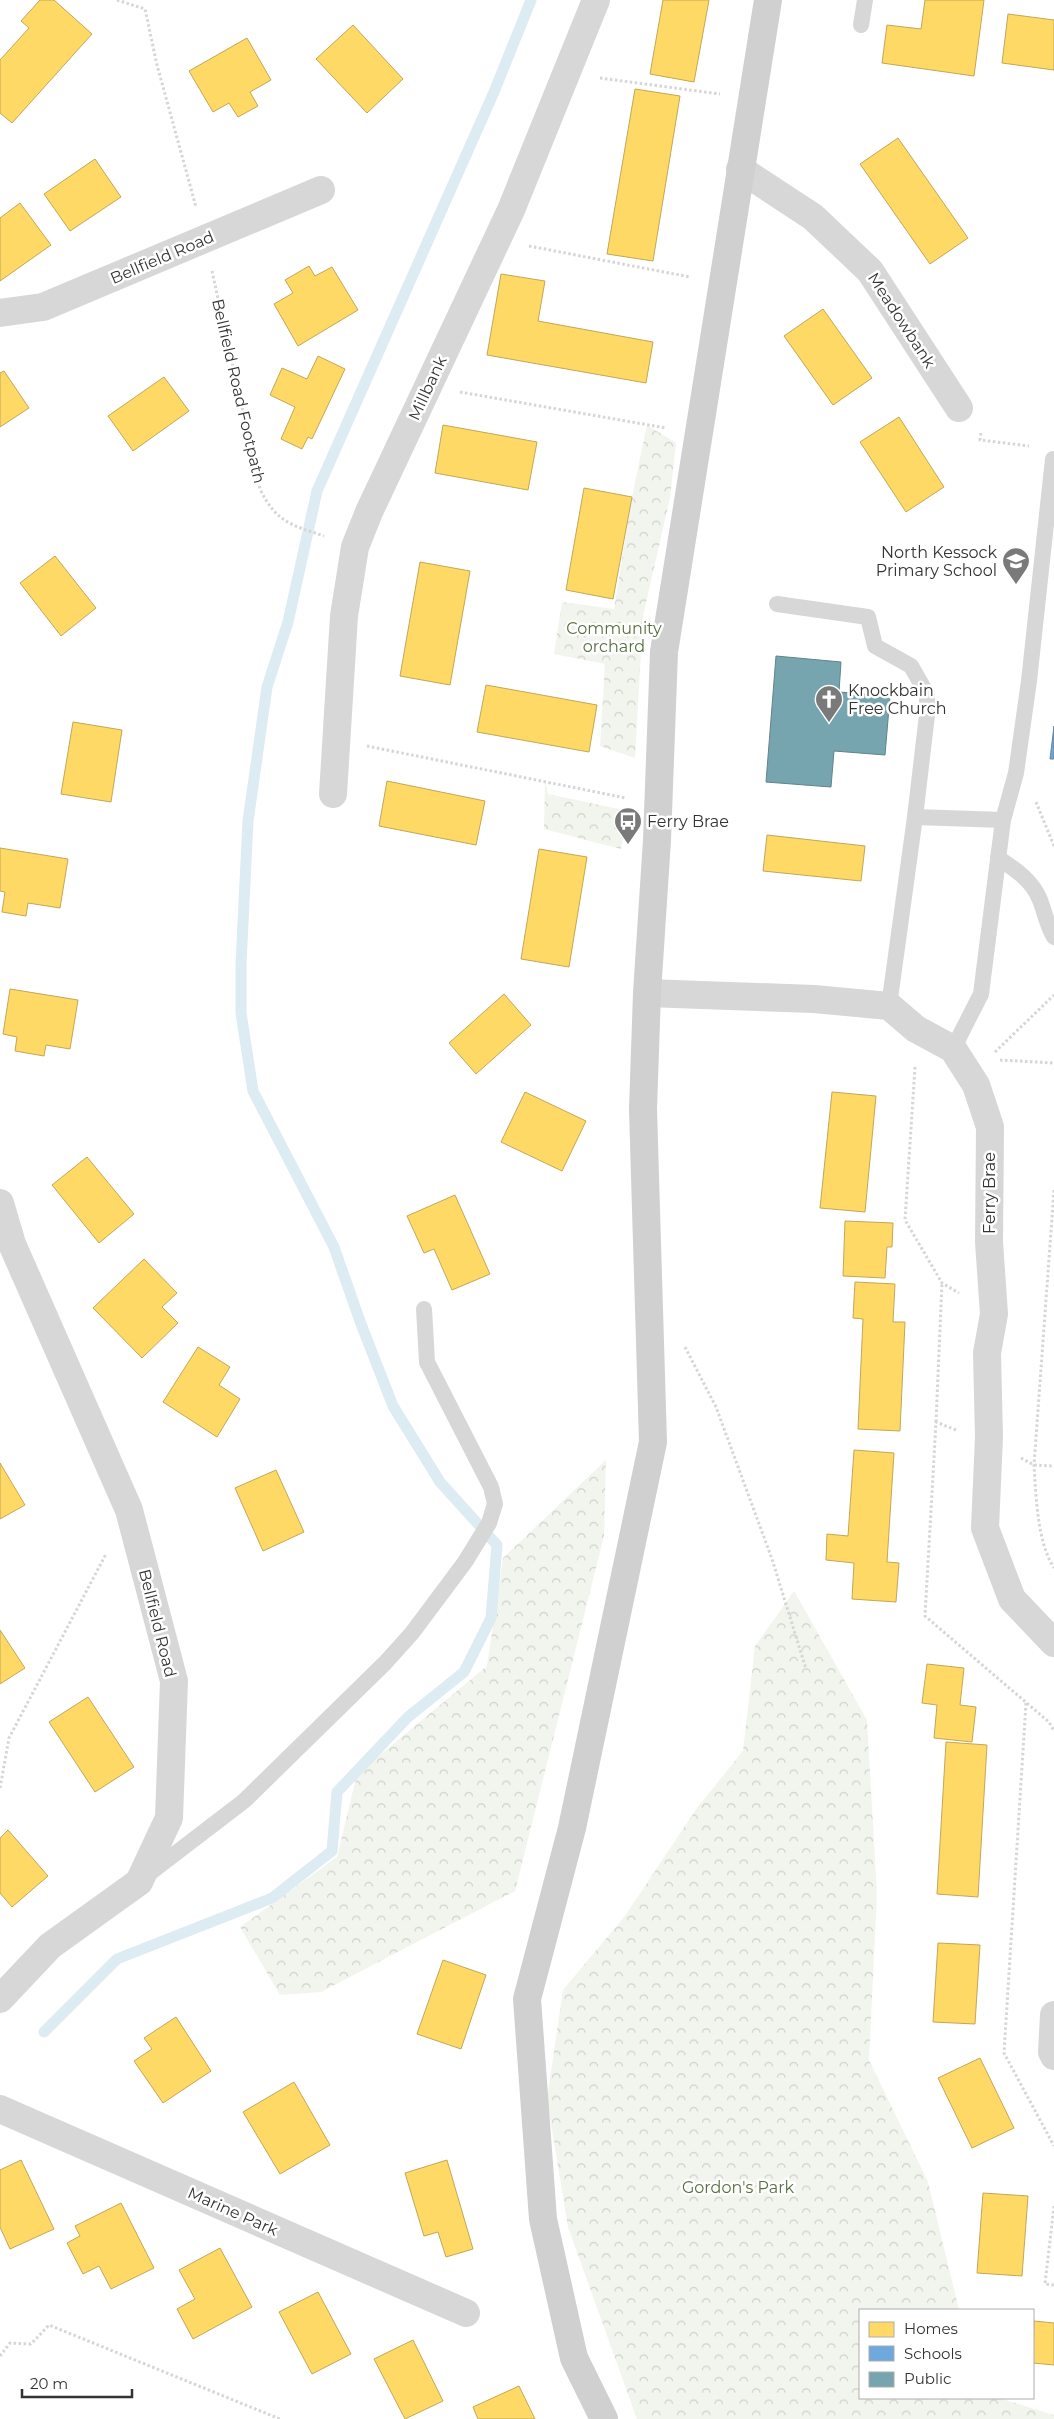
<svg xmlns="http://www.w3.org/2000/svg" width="1054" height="2419" font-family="Montserrat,sans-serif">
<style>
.forest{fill:url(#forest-crowns)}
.homes{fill:#ffd966;stroke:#c2a757}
.schools{fill:#6fa8dc;stroke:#5d85a9}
.public{fill:#76a5af;stroke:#62838a}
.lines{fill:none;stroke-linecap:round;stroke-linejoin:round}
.stream{stroke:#ddebf3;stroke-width:11}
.path{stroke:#d6d6d6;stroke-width:3;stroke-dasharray:2.5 2.5;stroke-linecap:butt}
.lane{stroke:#d7d7d7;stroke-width:16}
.street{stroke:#d7d7d7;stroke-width:28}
.secondary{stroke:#d0d0d0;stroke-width:28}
.labels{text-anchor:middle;stroke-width:5;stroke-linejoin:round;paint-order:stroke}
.street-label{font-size:16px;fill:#333;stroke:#fff}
.poi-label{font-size:16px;fill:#333;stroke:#fff;text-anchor:start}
.park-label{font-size:16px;fill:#56703f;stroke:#fff}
</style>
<defs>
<pattern id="forest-crowns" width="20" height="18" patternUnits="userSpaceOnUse" patternTransform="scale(1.25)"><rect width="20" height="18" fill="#f1f5ed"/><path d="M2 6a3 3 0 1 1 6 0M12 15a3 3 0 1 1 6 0" fill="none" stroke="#cfd2cc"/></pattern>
</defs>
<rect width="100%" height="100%" fill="#fff"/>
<g class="forest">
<path d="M 647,425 L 676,443 L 670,498 L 643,616 L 635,758 L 600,746 L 605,664 L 554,654 L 562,602 L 614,609 L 632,497 Z"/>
<path d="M 545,781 L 548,794 L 628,811 L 621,849 L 544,829 Z"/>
<path d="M 606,1460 L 604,1536 L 515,1891 L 321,1992 L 280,1995 L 240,1927 L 337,1857 L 357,1774 L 487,1666 L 503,1558 Z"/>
<path d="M 794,1591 L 867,1720 L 877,1895 L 869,2060 L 928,2182 L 959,2310 L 860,2310 L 860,2398 L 999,2398 L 1054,2415 L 1054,2419 L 637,2419 L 568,2227 L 547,2099 L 563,1990 L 625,1916 L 697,1808 L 743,1751 L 755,1646 Z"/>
</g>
<g class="homes">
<path d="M 40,0 L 54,0 L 92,34 L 12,123 L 0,113 L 0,60 L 29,28 L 21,21 Z"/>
<path d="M 663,0 L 709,0 L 694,82 L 650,74 Z"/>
<path d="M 925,0 L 984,0 L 974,76 L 882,63 L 887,25 L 921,29 Z"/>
<path d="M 1008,14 L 1054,20 L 1054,70 L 1002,63 Z"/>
<path d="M 353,25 L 403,79 L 367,113 L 316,59 Z"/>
<path d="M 247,38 L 271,80 L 250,92 L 258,106 L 238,117 L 229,103 L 213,112 L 189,71 Z"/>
<path d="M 635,89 L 680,96 L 653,261 L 607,254 Z"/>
<path d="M 898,138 L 968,238 L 930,264 L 860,164 Z"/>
<path d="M 95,159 L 121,197 L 70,231 L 44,194 Z"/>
<path d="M 20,203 L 51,245 L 0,281 L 0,218 Z"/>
<path d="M 309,266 L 315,276 L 332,267 L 358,310 L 298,346 L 274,304 L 293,293 L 285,280 Z"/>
<path d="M 501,274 L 545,281 L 538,321 L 653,342 L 646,383 L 487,355 Z"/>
<path d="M 823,309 L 872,378 L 833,405 L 784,336 Z"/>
<path d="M 318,356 L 345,369 L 312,439 L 308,437 L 302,449 L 281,439 L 295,407 L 270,395 L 282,368 L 307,379 Z"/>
<path d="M 4,371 L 29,408 L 0,427 L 0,373 Z"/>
<path d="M 164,377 L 189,411 L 133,451 L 108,416 Z"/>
<path d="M 899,417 L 944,487 L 906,512 L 860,442 Z"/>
<path d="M 443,425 L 537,442 L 528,490 L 435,473 Z"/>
<path d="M 584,488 L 632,497 L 613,599 L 566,590 Z"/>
<path d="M 55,556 L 96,608 L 61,636 L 20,583 Z"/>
<path d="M 420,562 L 470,571 L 450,685 L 400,676 Z"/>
<path d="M 486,685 L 597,705 L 589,752 L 477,732 Z"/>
<path d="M 73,722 L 122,730 L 111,802 L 61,794 Z"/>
<path d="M 387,781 L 485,801 L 476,845 L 379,826 Z"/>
<path d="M 767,835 L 865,846 L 861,881 L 763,871 Z"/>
<path d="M 0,848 L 68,859 L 60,908 L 28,903 L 26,916 L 2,912 L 5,892 L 0,891 Z"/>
<path d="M 539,849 L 587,857 L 569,967 L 521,959 Z"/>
<path d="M 10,989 L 78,1000 L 70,1049 L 46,1045 L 44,1056 L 15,1051 L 17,1037 L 3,1034 Z"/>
<path d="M 504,994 L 531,1025 L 476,1074 L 449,1043 Z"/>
<path d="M 525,1092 L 586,1121 L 562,1171 L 501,1142 Z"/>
<path d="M 832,1092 L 876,1096 L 865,1212 L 820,1208 Z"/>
<path d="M 87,1157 L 134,1214 L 99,1243 L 52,1185 Z"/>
<path d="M 455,1195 L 490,1274 L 452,1290 L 434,1249 L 424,1253 L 407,1216 Z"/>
<path d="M 845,1221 L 893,1223 L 892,1247 L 887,1247 L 885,1278 L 843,1276 Z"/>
<path d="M 144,1259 L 177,1293 L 162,1307 L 178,1323 L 142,1358 L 93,1308 Z"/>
<path d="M 855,1282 L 895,1284 L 893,1322 L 905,1322 L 900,1431 L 858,1429 L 863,1319 L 853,1318 Z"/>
<path d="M 198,1347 L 230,1367 L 219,1385 L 240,1399 L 217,1437 L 163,1402 Z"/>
<path d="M 854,1450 L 894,1453 L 887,1562 L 899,1563 L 896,1602 L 852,1599 L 854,1563 L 826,1560 L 827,1534 L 848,1536 Z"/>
<path d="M 0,1463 L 25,1505 L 0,1519 Z"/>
<path d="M 276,1470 L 304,1532 L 263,1551 L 235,1488 Z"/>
<path d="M 0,1630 L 25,1668 L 0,1684 Z"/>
<path d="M 927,1664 L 964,1668 L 960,1705 L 976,1707 L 972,1742 L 934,1738 L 937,1705 L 922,1703 Z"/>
<path d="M 88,1697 L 134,1767 L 95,1792 L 49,1722 Z"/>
<path d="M 946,1742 L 987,1745 L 978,1897 L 937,1894 Z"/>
<path d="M 8,1830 L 48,1876 L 12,1907 L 0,1893 L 0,1838 Z"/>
<path d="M 938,1943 L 980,1945 L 975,2024 L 933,2022 Z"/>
<path d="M 443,1960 L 486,1975 L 461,2049 L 417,2034 Z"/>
<path d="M 176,2017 L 211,2071 L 163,2103 L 134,2061 L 152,2049 L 144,2038 Z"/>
<path d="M 980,2058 L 1014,2128 L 972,2148 L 938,2078 Z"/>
<path d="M 294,2082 L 330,2145 L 280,2174 L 243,2112 Z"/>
<path d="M 21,2160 L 54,2229 L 10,2249 L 0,2227 L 0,2170 Z"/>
<path d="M 447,2160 L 473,2249 L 446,2257 L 438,2232 L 424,2236 L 405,2173 Z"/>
<path d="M 983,2193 L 1028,2196 L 1022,2276 L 977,2273 Z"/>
<path d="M 121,2203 L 154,2268 L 111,2289 L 99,2266 L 83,2274 L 67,2243 L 80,2236 L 75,2226 Z"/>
<path d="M 220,2248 L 252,2307 L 193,2339 L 177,2309 L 195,2299 L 179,2270 Z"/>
<path d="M 318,2292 L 351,2354 L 312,2374 L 279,2312 Z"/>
<path d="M 1034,2321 L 1054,2323 L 1054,2365 L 1033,2363 Z"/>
<path d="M 413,2340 L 443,2401 L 405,2419 L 374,2359 Z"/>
<path d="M 519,2386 L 535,2419 L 478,2419 L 473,2407 Z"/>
</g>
<path class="schools" d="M 1054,726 L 1054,759 L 1050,759 Z"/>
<path class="public" d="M 776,656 L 841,662 L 839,692 L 890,696 L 885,755 L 834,751 L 831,787 L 766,782 Z"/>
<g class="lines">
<path class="stream" d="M 44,2032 L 117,1959 L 272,1898 L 332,1851 L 337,1792 L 408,1717 L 464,1672 L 491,1618 L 497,1545 L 440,1482 L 393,1406 L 361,1324 L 334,1247 L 253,1091 L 241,1013 L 241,964 L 248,821 L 267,687 L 288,622 L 317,491 L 494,92 L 531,0"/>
<g class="path">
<path d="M 117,0 L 145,9 L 157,65 L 196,207"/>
<path d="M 600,78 L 720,94"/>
<path d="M 529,246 L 690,277"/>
<path d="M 212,271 L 260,489 C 276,522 291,525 324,536"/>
<path d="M 460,392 L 666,428"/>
<path d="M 981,433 L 980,440 L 1029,446"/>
<path d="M 367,746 L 626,798"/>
<path d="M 1036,802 L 1054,846"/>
<path d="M 995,1052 L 1054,995"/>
<path d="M 1000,1060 L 1054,1063"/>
<path d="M 915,1067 L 905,1220 L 942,1283 L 959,1293"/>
<path d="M 1054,1190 L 1034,1465 C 1036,1496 1037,1541 1054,1568"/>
<path d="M 685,1347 L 716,1407 L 772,1559 L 806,1669"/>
<path d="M 936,1422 L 942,1283"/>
<path d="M 956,1430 L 936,1422 L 925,1616 L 1049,1722 L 1054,1731"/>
<path d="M 1021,1458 L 1034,1465 L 1054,1466"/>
<path d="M 1026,1703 L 1004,2053 L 1054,2146"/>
<path d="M 0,1788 L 9,1738 L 106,1554"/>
<path d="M 1054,2206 L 1045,2284 L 1054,2285"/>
<path d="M 0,2356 L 10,2343 L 31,2344 L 49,2325 L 280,2419"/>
</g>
<g class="lane">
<path d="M 861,25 L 865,0"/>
<path d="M 777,604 L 868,617 L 875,646 L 911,666 L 927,694 L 927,715 L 915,817 L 889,1006"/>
<path d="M 915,817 L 1003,820"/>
<path d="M 998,858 C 1015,869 1032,880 1040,900 C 1045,913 1047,925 1054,937"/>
<path d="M 953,1049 L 981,994 L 1003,820 L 1016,773 L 1029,681 L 1053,459"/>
<path d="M 146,1876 L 244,1801 L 385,1663 L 412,1633 L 465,1562 L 489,1523 L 495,1504 L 491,1487 L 427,1362 L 424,1309"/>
</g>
<g class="street">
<path d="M 740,169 L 813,217 L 870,271 L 959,408"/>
<path d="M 0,313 L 43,307 L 321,190"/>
<path d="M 333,794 L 344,616 L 355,547 L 369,512 L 511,210 L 596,0"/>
<path d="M 647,993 L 814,999 L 889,1006 L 916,1029 L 953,1049 L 976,1085 L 990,1127 L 989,1242 L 994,1314 L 987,1353 L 989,1437 L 985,1528 L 1012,1599 L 1054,1643"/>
<path d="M 0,1203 L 12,1244 L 129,1510 L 174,1681 L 169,1818 L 139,1882 L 50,1946 L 0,1999"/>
<path d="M 1054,2015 L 1052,2052 L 1054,2056"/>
<path d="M 0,2109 L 466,2313"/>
</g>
<path class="secondary" d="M 604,2419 L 574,2358 L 543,2219 L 527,1999 L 572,1828 L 653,1442 L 643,1109 L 647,993 L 657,840 L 664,652 L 768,0"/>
</g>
<defs>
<g id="school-pin" transform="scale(1.4375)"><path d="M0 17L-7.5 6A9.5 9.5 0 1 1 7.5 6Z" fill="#7a7a7a" stroke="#fff"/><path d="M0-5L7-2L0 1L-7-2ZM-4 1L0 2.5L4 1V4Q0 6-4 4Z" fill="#fff"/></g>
<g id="church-pin" transform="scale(1.4375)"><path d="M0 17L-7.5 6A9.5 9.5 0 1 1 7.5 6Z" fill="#7a7a7a" stroke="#fff"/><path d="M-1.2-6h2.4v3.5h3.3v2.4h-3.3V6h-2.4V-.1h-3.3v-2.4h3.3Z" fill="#fff"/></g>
<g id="bus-pin" transform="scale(1.4375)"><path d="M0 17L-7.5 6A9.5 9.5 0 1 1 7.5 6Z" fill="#7a7a7a" stroke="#fff"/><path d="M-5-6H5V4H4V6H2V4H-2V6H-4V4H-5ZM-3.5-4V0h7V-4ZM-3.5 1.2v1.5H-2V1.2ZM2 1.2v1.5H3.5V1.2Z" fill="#fff"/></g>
</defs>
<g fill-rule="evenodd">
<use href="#school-pin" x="1016" y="561"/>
<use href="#church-pin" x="829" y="699"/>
<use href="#bus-pin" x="628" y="821"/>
</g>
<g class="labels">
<g class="street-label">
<text transform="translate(162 257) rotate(-23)" y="6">Bellfield Road</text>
<text transform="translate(902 320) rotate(57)" y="6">Meadowbank</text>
<text transform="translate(427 388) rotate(-65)" y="6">Millbank</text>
<text transform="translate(239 391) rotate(77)" y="6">Bellfield Road Footpath</text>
<text transform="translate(989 1193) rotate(-90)" y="6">Ferry Brae</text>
<text transform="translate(158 1623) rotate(76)" y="6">Bellfield Road</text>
<text transform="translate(233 2211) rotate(24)" y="6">Marine Park</text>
</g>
<g class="poi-label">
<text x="997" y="558" text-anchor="end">North Kessock<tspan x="997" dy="18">Primary School</tspan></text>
<text x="848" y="696">Knockbain<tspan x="848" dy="18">Free Church</tspan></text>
<text x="647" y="827">Ferry Brae</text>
</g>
<g class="park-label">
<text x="614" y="634">Community<tspan x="614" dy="18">orchard</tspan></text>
<text x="738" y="2193">Gordon's Park</text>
</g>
</g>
<rect x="859" y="2309" width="175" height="90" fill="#ffffff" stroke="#adadad"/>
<rect x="869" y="2322" width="25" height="15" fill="#ffd966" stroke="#adadad"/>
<text x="904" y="2334" font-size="15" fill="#333333">Homes</text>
<rect x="869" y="2346" width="25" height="15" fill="#6fa8dc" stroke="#adadad"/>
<text x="904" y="2359" font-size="15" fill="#333333">Schools</text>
<rect x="869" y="2372" width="25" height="15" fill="#76a5af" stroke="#adadad"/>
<text x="904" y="2384" font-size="15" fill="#333333">Public</text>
<path d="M22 2389v8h110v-8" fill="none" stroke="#333333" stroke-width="2.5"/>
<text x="30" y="2389" font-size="15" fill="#333333" stroke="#ffffff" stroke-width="4" paint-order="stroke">20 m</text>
</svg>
